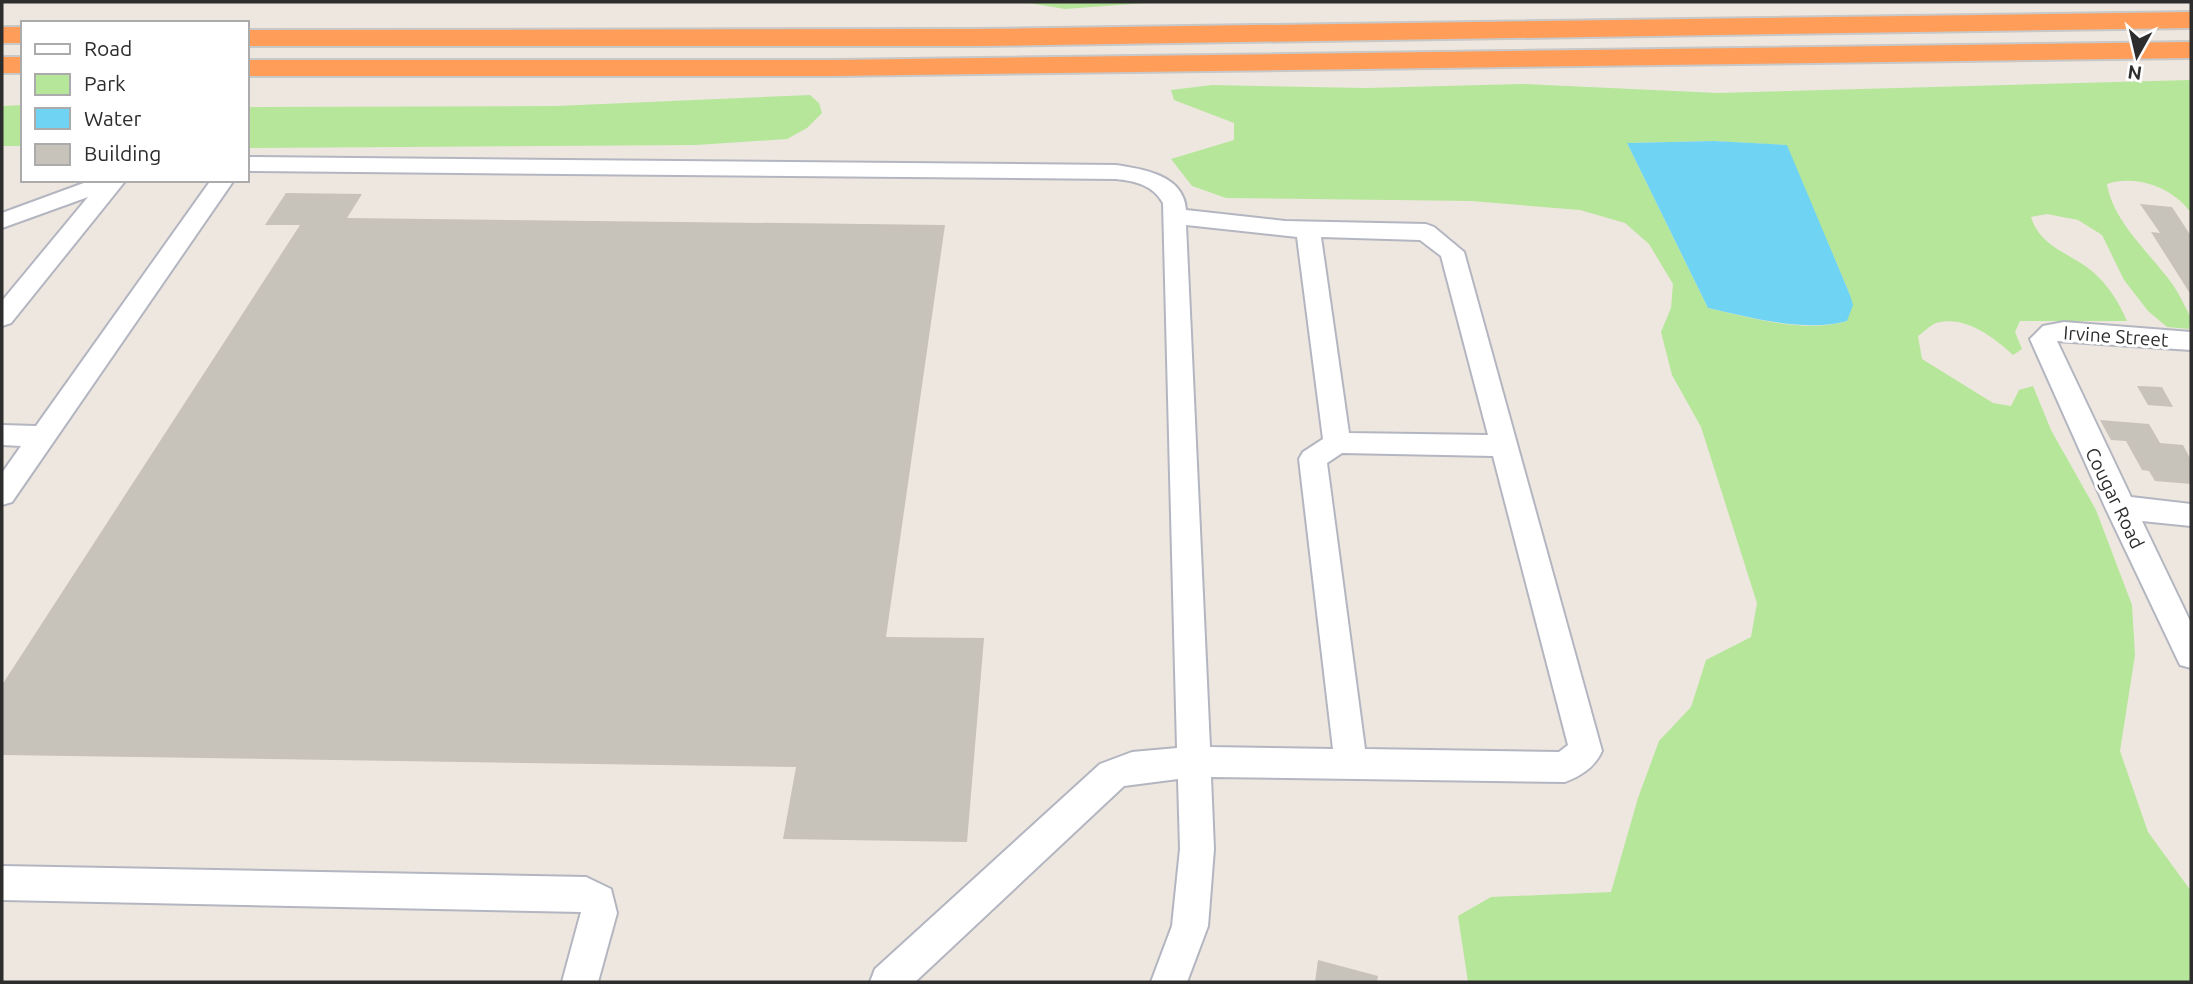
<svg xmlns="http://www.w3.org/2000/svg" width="2193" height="984" font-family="Ubuntu,sans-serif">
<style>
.green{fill:#b6e69a;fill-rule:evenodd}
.water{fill:#6fd3f3}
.building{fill:#c7c2ba}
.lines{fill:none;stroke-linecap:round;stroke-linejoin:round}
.minor-casing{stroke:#b3b6c0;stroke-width:4}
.highway-casing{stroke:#c8c8c8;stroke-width:4}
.minor{fill:#fff;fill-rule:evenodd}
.highway{fill:#ff9d59;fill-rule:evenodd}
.labels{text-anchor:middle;stroke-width:6;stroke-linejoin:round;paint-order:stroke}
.street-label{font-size:19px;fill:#2d2d2d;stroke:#fff}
</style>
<rect width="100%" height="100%" fill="#eee7df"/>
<g class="green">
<path d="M 1023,2 L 1159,2 L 1065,9 Z"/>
<path d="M 2191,80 L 2191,213 C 2174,188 2136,174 2107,184 C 2113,222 2151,254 2173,285 C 2180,295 2185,307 2191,318 L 2189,329 L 2167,327 L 2148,311 L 2124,280 L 2102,235 L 2078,220 L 2047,214 L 2031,217 C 2040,247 2070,253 2092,271 C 2109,286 2118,301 2127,321 L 2020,321 L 2015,332 L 2022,349 L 2013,355 C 1994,338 1966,315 1936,323 C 1930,325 1923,333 1918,336 L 1922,359 L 1993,403 L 2011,406 L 2019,390 L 2033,386 L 2051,430 L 2096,510 L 2132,605 L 2135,655 L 2120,751 L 2148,832 L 2191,891 L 2191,982 L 1468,982 L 1458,916 L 1491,897 L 1611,892 L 1638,798 L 1659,741 L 1691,707 L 1706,660 L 1751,637 L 1757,603 L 1701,427 L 1672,375 L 1661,332 L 1671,308 L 1673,284 L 1649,244 L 1625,223 L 1580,210 L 1471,201 L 1226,198 L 1192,186 L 1171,159 L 1234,140 L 1234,123 L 1174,100 L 1171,90 L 1212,85 L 1366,88 L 1522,84 L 1718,93 ZM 1714,141 L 1786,145 L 1850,295 L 1847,321 C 1806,334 1748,317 1708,308 L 1627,143 Z"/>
<path d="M 810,95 L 819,103 L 822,113 L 807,128 L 787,139 L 696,145 L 247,148 L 247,107 L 556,106 Z"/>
<path d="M 23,105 L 23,146 L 2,146 L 2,106 Z"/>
</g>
<path class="water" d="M 1714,141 L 1787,145 L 1850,295 L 1853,305 L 1847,321 C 1806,333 1748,317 1708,308 L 1627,143 Z"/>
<g class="building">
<path d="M 286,193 L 362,194 L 347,218 L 945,225 L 886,637 L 984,638 L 967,842 L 783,839 L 796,767 L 2,755 L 2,685 L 300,225 L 265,225 Z"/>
<path d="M 2140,204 L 2172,207 L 2191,236 L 2191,295 L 2151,232 L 2160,233 Z"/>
<path d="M 2137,386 L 2162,387 L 2173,407 L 2148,405 Z"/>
<path d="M 2100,420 L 2149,424 L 2160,443 L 2183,445 L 2191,460 L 2191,484 L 2155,481 L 2149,471 L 2142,470 L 2126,441 L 2111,440 Z"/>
<path d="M 1318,960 L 1378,976 L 1377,982 L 1315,982 Z"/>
</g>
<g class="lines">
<g class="minor-casing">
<g id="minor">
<path d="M 247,157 L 1116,165 C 1143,169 1184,175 1186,210 L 1285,221 L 1426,224 L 1434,227 L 1464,252 L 1602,751 C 1595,767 1581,776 1565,782 L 1211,777 L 1214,849 L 1208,926 L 1187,982 L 1151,982 L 1172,926 L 1180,849 L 1178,779 L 1124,786 L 915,982 L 870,982 L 875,969 L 1100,764 L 1132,752 L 1177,748 L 1163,203 C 1153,185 1135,181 1116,179 L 247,171 ZM 1186,225 L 1297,237 L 1323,439 L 1303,452 L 1299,459 L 1333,749 L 1210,747 ZM 1321,237 L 1420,240 L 1441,256 L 1488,435 L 1349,433 ZM 1342,453 L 1493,456 L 1568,745 L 1559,752 L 1365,749 L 1327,463 Z"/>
<path d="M 92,180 L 126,180 L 11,323 L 2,326 L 2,301 L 88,197 L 2,228 L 2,213 Z"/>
<path d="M 211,180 L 234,180 L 12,502 L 2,505 L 2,473 L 21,446 L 2,445 L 2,425 L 36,426 Z"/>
<path d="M 2064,322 L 2191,332 L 2191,350 L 2057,341 L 2131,497 L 2191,504 L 2191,526 L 2142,521 L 2191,623 L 2191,668 L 2180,665 L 2105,507 L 2030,339 L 2043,326 Z"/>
<path d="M 2,866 L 586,877 L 611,889 L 617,913 L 598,982 L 562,982 L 581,912 L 2,900 Z"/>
</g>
</g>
<g class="highway-casing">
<g id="highway">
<path d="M 2191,12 L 2191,28 L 976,46 L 247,46 L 247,30 L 976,29 Z"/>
<rect x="2" y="27" width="21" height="16"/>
<path d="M 2191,42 L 2191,58 L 833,76 L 247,76 L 247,60 L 833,60 Z"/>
<rect x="2" y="57" width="21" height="16"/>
</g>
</g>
<use href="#minor" class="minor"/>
<use href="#highway" class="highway"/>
</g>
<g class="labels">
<g class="street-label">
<text transform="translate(2116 336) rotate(4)" y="7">Irvine Street</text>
<text transform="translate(2115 498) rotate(64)" y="7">Cougar Road</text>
</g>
</g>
<rect width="2193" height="984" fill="none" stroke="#2d2d2d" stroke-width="7"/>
<rect x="21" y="21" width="228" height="161" fill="#ffffff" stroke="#ababab" stroke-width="2"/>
<rect x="35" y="44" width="35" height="10" fill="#ffffff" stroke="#ababab" stroke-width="2"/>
<text x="84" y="56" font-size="21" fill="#2d2d2d">Road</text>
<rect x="35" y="74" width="35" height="21" fill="#b6e69a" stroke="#ababab" stroke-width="2"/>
<text x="84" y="91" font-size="21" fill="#2d2d2d">Park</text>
<rect x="35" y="108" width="35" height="21" fill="#6fd3f3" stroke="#ababab" stroke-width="2"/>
<text x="84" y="126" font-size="21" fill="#2d2d2d">Water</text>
<rect x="35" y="144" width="35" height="21" fill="#c7c2ba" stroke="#ababab" stroke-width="2"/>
<text x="84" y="161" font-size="21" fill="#2d2d2d">Building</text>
<g transform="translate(2137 56) rotate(188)" stroke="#ffffff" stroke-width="5" paint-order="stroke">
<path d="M0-5L12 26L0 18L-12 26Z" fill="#2d2d2d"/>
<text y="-10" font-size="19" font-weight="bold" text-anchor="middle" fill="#2d2d2d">N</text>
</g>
</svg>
